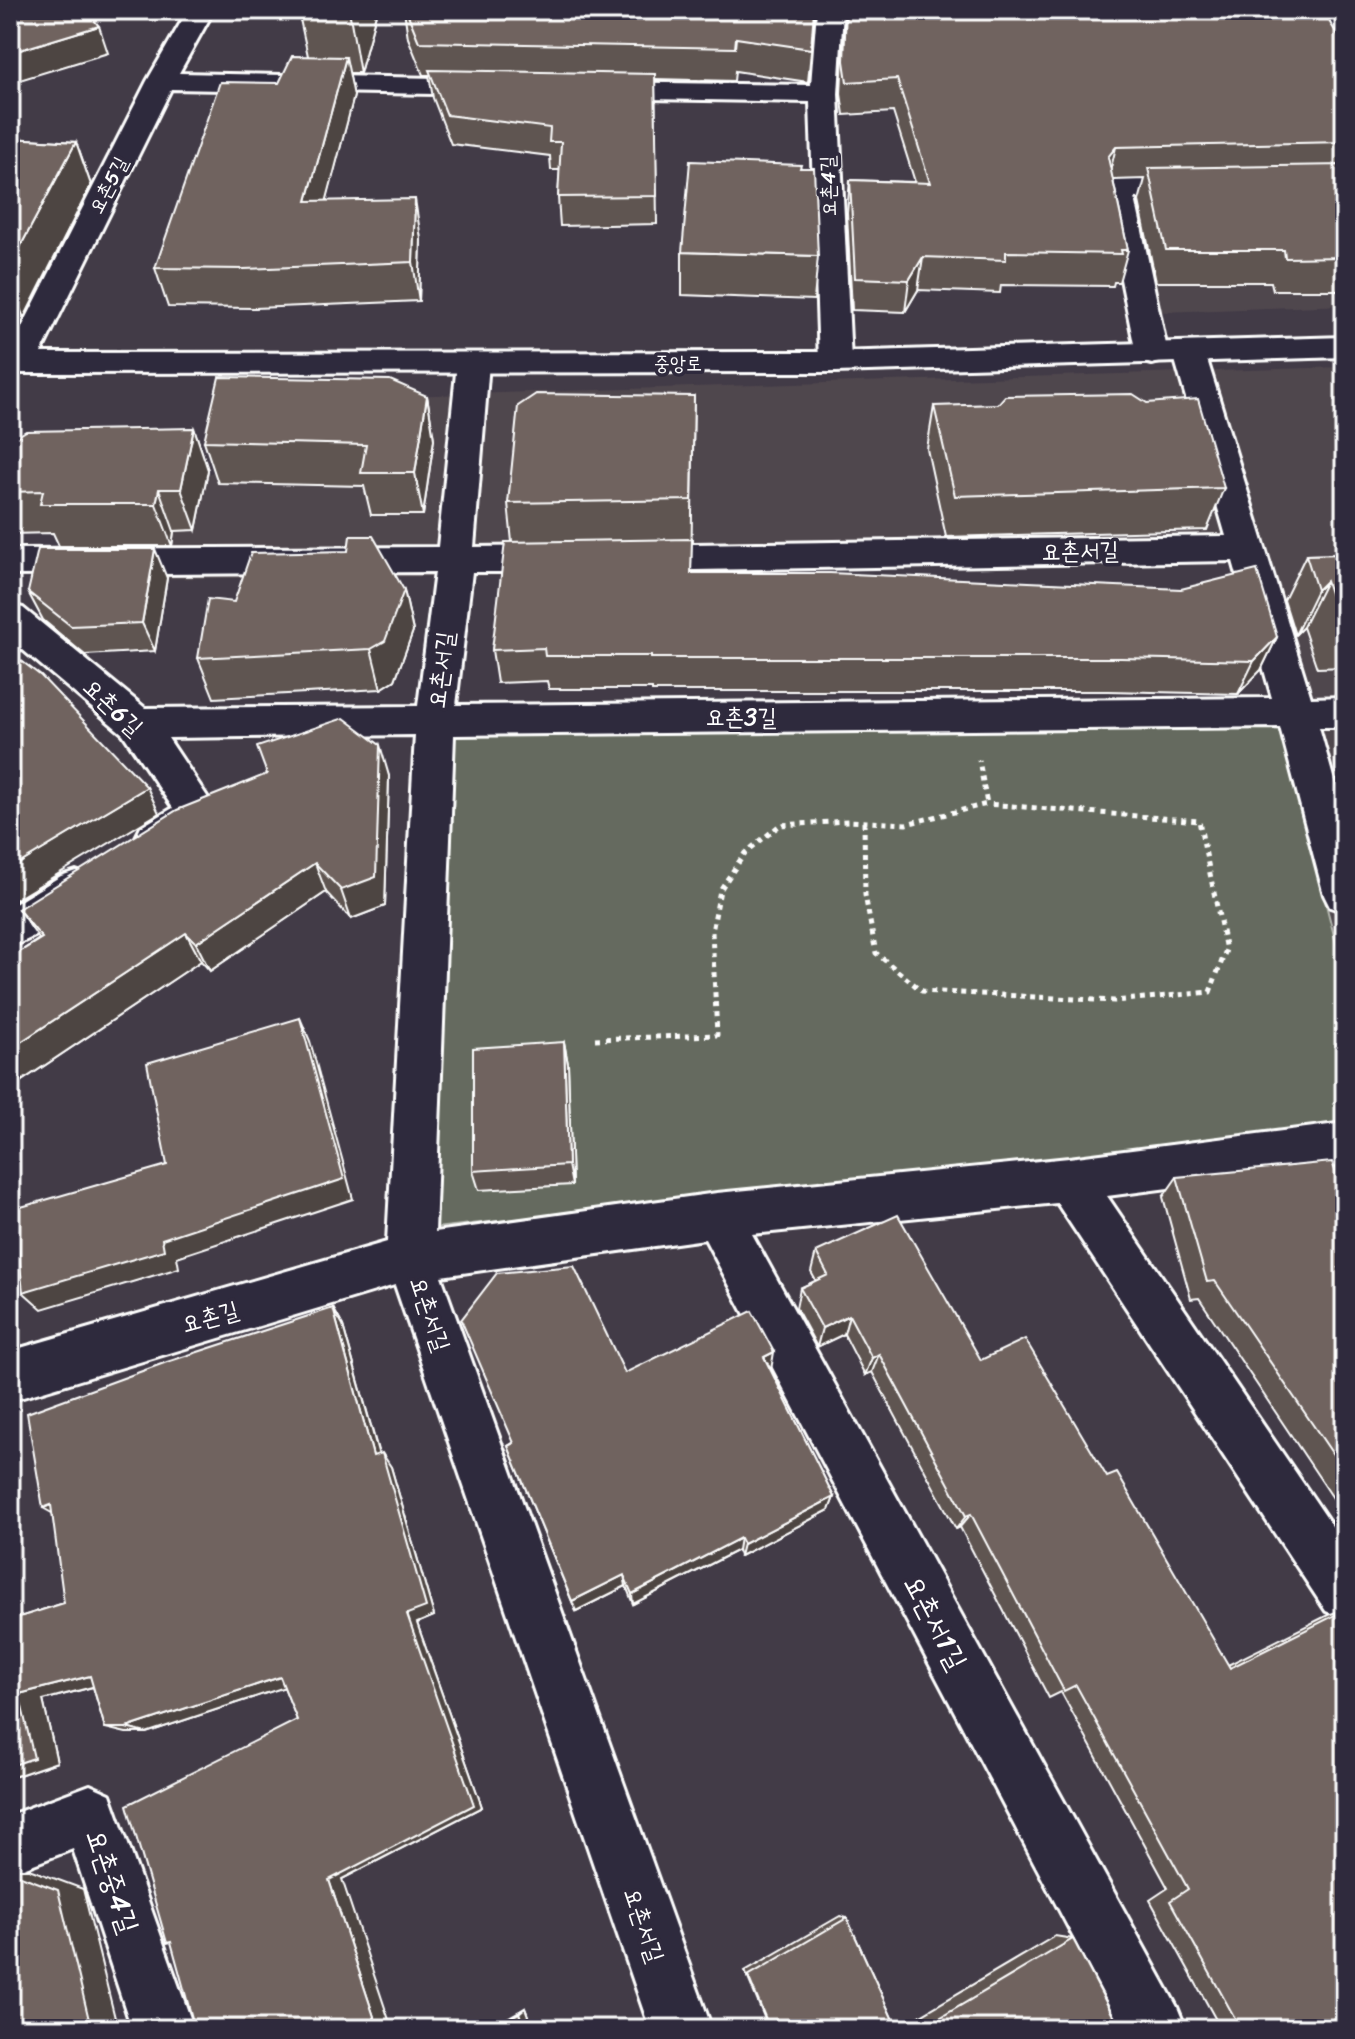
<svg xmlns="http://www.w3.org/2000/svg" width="1355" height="2039" font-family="Sriracha,'Poor Story',sans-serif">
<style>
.built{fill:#50474e}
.green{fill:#656b5e;stroke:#b2b5ae;stroke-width:2}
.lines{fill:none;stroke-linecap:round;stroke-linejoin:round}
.minor-casing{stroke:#fff;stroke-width:6}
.tertiary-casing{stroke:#fff;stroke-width:6}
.path{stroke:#fff;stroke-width:5;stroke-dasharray:5 5;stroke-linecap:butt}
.minor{fill:#2f2a3d;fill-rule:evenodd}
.tertiary{fill:#2f2a3d;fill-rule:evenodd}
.wall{fill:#5f5551;stroke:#fff;stroke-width:2}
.shaded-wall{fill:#4e4542;stroke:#fff;stroke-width:2}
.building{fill:#6f635e;stroke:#fff;stroke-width:2}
.labels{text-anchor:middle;stroke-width:7;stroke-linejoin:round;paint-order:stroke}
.far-street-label{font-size:20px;fill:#fff;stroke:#2f2a3d}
.street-label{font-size:24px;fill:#fff;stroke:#2f2a3d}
.near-street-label{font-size:28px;fill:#fff;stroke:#2f2a3d}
</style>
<rect width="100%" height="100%" fill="#423b47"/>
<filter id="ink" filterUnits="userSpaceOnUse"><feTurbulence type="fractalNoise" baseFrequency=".0125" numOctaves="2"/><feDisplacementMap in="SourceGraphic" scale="16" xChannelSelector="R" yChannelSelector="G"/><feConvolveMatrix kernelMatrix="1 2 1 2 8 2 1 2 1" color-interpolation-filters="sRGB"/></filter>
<g filter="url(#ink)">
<g class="built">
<path d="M 1223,207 L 1345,237 L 1345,305 L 1162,312 L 1137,211 Z"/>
<path d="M 1345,367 L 1345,978 L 1237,561 L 464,576 L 29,580 L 338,398 Z"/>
</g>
<path class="green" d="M 1279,723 L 1345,978 L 1345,1127 L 435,1228 L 455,730 Z"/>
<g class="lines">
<g class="minor-casing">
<g id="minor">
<path d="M 188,10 L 214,10 L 179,73 L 489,79 L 499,81 L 503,87 L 499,93 L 489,95 L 171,89 L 36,363 L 32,370 L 20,373 L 10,371 L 10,351 L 147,81 Z"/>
<path d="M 817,10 L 843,10 L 838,94 L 851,362 L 847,369 L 835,372 L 823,369 L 819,362 L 810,102 L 594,98 L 584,96 L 580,90 L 584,84 L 594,82 L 811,85 Z"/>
<path d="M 1315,10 L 1341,10 L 1345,32 L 1345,79 L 1335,77 L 1321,54 Z"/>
<path d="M 1203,179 L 1213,182 L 1218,188 L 1213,194 L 1135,198 L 1168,354 L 1163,361 L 1152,364 L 1141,361 L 1136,354 L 1103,189 L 1108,183 L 1118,180 Z"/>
<path d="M 1189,343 L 1200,346 L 1205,353 L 1311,698 L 1345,697 L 1345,727 L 1319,727 L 1345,820 L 1345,912 L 1330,907 L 1324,895 L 1280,727 L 454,735 L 435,1232 L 717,1193 L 1069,1158 L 1345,1123 L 1345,1165 L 1107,1196 L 1345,1545 L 1345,1619 L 1326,1611 L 1057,1203 L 752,1234 L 1177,2007 L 1186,2029 L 1122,2029 L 705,1239 L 441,1276 L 712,2029 L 650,2029 L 395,1285 L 10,1401 L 10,1351 L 387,1242 L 415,735 L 168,738 L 218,813 C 211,827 170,856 153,855 C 149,854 145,852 141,851 L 135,839 L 141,827 L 173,808 L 123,734 L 10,639 L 10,605 L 23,608 L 145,708 L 418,706 L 435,572 L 10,575 L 10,549 L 438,547 L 457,363 L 461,356 L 473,353 L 485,356 L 489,363 L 474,547 L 564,546 L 577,550 L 582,559 L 577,568 L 564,572 L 472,572 L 456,705 L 1272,698 L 1233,561 L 632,571 L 619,567 L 614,558 L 619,549 L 632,545 L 1226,536 L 1173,353 L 1178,346 Z"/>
<path d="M 76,871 L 91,876 L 97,888 C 86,911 34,938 10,947 L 10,907 L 61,876 Z"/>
<path d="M 90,1785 L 110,1794 L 194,2029 L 132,2029 L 73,1849 L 10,1873 L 10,1815 Z"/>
</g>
</g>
<g class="tertiary-casing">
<path id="tertiary" d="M 1345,337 L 1345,357 L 835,372 L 10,373 L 10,353 L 835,352 Z"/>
</g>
<g class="path">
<path d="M 864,822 L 865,895 L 876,953 L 922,991 L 1114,1001 L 1210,992 L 1226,950 L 1199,821 L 987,804"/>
<path d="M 595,1039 L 717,1035 L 712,932 L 720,890 L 745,853 L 780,825 L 848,821 L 906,824 L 987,804 L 979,760"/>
</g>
<use href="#minor" class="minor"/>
<use href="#tertiary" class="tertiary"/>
</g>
<g class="wall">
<path d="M 298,10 L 377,10 L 360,73 L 349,73 L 354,96 L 326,201 L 421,239 L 419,301 L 255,308 L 168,307 L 155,268 L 279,83 L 308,56 Z"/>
<path d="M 404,10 L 530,10 L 620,13 L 619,10 L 815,10 L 808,82 L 735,71 L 734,81 L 655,79 L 657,224 L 560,226 L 558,197 L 560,170 L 551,170 L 550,156 L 451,144 L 433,98 L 429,75 L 423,75 L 408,38 Z"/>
<path d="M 845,10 L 1328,10 L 1330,23 L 1345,46 L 1345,290 L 1273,290 L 1271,282 L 1156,282 L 1139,201 L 1145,179 L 1113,180 L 1128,250 L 1119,282 L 1114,282 L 1113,286 L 1001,285 L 1000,293 L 918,290 L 905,312 L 852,310 L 847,213 L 850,180 L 915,182 L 893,112 L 844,115 L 841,94 Z"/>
<path d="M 10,138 L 76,142 L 91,185 L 24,318 L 10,317 Z"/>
<path d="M 682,252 L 818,256 L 814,300 L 682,295 Z"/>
<path d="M 427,396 L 434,439 L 423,515 L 371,515 L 364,486 L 218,483 L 204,441 Z"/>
<path d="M 694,396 L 691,573 L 1277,637 L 1261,670 L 1238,694 L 1109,691 L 652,691 L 652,689 L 549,689 L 547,681 L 497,683 L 492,650 L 512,542 L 508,503 Z"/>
<path d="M 934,406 L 1224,488 L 1207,530 L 946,537 L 927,449 Z"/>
<path d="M 194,428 L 208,470 L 196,530 L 174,531 L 172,546 L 59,546 L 53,533 L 10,534 L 10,441 Z"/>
<path d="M 1345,554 L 1345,667 L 1317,668 L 1303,627 L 1295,635 L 1284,600 L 1306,555 Z"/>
<path d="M 167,578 L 155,651 L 85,655 L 43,620 L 28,592 Z"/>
<path d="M 404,590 L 413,631 L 395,680 L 381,689 L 214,698 L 198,658 L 234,602 Z"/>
<path d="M 1345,751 L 1345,785 L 1337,765 Z"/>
<path d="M 389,776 L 385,906 L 351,919 L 326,892 L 210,971 L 201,961 L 17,1084 L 10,1081 L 10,958 L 39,939 L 18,909 Z"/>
<path d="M 564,1042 L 568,1064 L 572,1185 L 479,1190 L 473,1171 Z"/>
<path d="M 1177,1177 L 1345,1199 L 1345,1516 L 1199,1298 L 1191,1299 L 1163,1197 Z"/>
<path d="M 816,1252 L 981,1360 L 1107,1477 L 1228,1665 L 1328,1615 L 1345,1609 L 1345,2029 L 1221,2029 L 1150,1900 L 1168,1888 L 1061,1692 L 1049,1698 L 960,1527 L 956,1529 L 872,1372 L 865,1375 L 844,1334 L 817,1347 L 796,1308 L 800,1288 L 816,1281 L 811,1272 Z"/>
<path d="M 333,1308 L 343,1326 L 379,1454 L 391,1467 L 434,1616 L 417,1623 L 482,1807 L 342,1879 L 195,2029 L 297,1720 L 284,1687 L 146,1733 L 126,1733 L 105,1728 L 93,1687 L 43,1700 L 57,1762 L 10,1778 L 10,1620 L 64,1603 Z"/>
<path d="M 770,1370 L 834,1497 L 829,1510 L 740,1556 L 738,1550 L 633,1604 L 626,1586 L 576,1611 L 508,1446 L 625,1373 Z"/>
<path d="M 840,1916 L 847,1918 L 897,2029 L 1055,1936 L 1073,1939 L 1120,2029 L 769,2029 L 745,1971 Z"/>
<path d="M 525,2008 L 533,2029 L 488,2029 Z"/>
</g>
<g class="shaded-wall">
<path d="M 349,10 L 377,10 L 360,73 Z"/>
<path d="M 99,26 L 108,53 L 10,83 L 10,53 Z"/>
<path d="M 346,57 L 354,96 L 316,241 L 307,201 Z"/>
<path d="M 76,142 L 91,185 L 24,318 L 10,286 L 10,266 Z"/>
<path d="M 1116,147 L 1108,180 L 1108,157 Z"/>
<path d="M 415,199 L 421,239 L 419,301 L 413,262 Z"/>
<path d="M 923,257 L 918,290 L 905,312 L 909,280 Z"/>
<path d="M 427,396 L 434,439 L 423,515 L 415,473 Z"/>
<path d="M 194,428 L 208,470 L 196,530 L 181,489 Z"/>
<path d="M 159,489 L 174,531 L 172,546 L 156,504 Z"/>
<path d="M 155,549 L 167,578 L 155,651 L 142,623 Z"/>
<path d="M 1326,581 L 1303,627 L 1295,635 L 1317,590 Z"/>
<path d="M 404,590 L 413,631 L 395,680 L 381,689 L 371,649 Z"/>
<path d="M 1277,637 L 1261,670 L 1238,694 L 1254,661 Z"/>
<path d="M 380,745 L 389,776 L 385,906 L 351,919 L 341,890 Z"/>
<path d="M 147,787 L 159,813 L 10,903 L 10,869 Z"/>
<path d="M 315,863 L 326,892 L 210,971 L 196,943 Z"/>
<path d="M 186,933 L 201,961 L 17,1084 L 10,1077 L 10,1049 Z"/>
<path d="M 300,1018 L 310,1041 L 353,1199 L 177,1257 L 179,1268 L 42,1309 L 23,1292 L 162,1239 Z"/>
<path d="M 564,1042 L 568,1064 L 572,1185 L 568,1165 Z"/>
<path d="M 333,1308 L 343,1326 L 383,1470 L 373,1456 Z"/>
<path d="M 849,1315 L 844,1334 L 817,1347 L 822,1328 Z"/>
<path d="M 774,1352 L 771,1370 L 764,1357 Z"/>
<path d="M 879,1354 L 872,1372 L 865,1375 L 872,1358 Z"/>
<path d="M 382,1453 L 391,1467 L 434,1616 L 417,1623 L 482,1807 L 342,1879 L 392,2029 L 378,2029 L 329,1880 L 407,1614 Z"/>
<path d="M 834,1497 L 829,1510 L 740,1556 L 743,1544 Z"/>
<path d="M 51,1505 L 64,1520 L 43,1508 Z"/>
<path d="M 971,1514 L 960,1527 L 956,1529 L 966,1516 Z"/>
<path d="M 740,1538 L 738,1550 L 633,1604 L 632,1594 Z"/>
<path d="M 624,1575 L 626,1586 L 576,1611 L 572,1601 Z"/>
<path d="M 90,1676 L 111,1682 L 43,1700 L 57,1762 L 10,1778 L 10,1766 L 19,1694 Z"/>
<path d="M 280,1677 L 294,1684 L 146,1733 L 126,1728 Z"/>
<path d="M 10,1869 L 29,1869 L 83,1889 L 115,2018 L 112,2019 L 114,2029 L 87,2029 L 10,1872 Z"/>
<path d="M 525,2008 L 533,2029 L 525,2029 L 519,2013 Z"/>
</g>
<g class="building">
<path d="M 10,10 L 86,10 L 99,26 L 10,53 Z"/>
<path d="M 406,10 L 530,10 L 633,14 L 631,10 L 814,10 L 811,49 L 736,38 L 735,48 L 419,42 Z"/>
<path d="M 846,10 L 1328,10 L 1330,23 L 1345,46 L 1345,142 L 1116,147 L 1108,157 L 1128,250 L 1121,250 L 1122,254 L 1006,252 L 1006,260 L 923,257 L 909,280 L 855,278 L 850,180 L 930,183 L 897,79 L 847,82 L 844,61 Z"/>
<path d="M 292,56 L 346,57 L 307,201 L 415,199 L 413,262 L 244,269 L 155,268 L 220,82 L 279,83 Z"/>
<path d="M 429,70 L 655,74 L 657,196 L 558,197 L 561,142 L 549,142 L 550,128 L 447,115 Z"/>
<path d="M 10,138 L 76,142 L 10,266 Z"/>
<path d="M 690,161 L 801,165 L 800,168 L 814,168 L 818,256 L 682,252 Z"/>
<path d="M 1345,165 L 1345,257 L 1285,258 L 1284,250 L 1166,250 L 1148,168 Z"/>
<path d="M 219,377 L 390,380 L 427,396 L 415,473 L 361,473 L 366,445 L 204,441 Z"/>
<path d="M 536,394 L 694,396 L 692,500 L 508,503 L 518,406 Z"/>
<path d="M 1133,394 L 1147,403 L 1198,399 L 1224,488 L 955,496 L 934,406 L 998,404 L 1005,396 Z"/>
<path d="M 194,428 L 181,489 L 159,489 L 156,504 L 40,504 L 43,491 L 10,492 L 10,441 L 26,431 Z"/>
<path d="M 350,536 L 373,536 L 404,590 L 385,641 L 371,649 L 198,658 L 208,599 L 234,602 L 251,553 L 348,551 Z"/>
<path d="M 692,539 L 691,573 L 830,573 L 1181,589 L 1257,570 L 1277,637 L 1254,661 L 1121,658 L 651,658 L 651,656 L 545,656 L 544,648 L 492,650 L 505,542 Z"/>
<path d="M 38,549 L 155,549 L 142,623 L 71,626 L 28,592 Z"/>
<path d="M 1345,554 L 1345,623 L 1340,623 L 1326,581 L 1317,590 L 1306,555 Z"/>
<path d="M 10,652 L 41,676 L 147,787 L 10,869 Z"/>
<path d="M 344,718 L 380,745 L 376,877 L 341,890 L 315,863 L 196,943 L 186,933 L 10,1049 L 10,958 L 42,938 L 18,909 L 177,810 L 267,774 L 257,747 Z"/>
<path d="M 300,1018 L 344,1179 L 162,1239 L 164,1250 L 23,1292 L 14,1209 L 167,1165 L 147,1063 Z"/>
<path d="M 564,1042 L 568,1165 L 473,1171 L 473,1048 Z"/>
<path d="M 1332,1162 L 1345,1199 L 1345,1267 L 1339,1268 L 1345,1276 L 1345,1472 L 1215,1281 L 1207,1282 L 1177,1177 Z"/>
<path d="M 898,1215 L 981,1360 L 1025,1339 L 1107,1477 L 1117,1473 L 1230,1668 L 1345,1610 L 1345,2029 L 1241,2029 L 1170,1901 L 1188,1889 L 1076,1685 L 1064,1691 L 971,1514 L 966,1516 L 879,1354 L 872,1358 L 849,1315 L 822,1328 L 800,1288 L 828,1275 L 816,1252 Z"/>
<path d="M 574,1266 L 625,1373 L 752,1311 L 774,1352 L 764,1357 L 834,1497 L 743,1544 L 740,1538 L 632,1594 L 624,1575 L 572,1601 L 508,1446 L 514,1443 L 461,1320 L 497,1273 Z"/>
<path d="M 333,1308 L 373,1456 L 382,1453 L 426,1607 L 407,1614 L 474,1805 L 329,1880 L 378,2029 L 195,2029 L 171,1942 L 167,1943 L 127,1805 L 297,1720 L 280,1677 L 126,1728 L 105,1728 L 90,1676 L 19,1694 L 34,1758 L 10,1766 L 10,1620 L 64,1603 L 51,1505 L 43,1508 L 27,1413 L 167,1362 Z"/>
<path d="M 10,1872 L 58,1890 L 90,2024 L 87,2026 L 87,2029 L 10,2029 Z"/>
<path d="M 847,1918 L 897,2029 L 770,2029 L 748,1976 Z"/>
<path d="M 1073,1939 L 1120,2029 L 921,2029 Z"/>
<path d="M 519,2013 L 525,2029 L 491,2029 Z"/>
</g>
</g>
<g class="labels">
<g class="far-street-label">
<text transform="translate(108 185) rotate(-63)" y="7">요촌5길</text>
<text transform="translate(828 186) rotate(-92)" y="7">요촌4길</text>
<text x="678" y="370">중앙로</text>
</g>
<g class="street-label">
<text transform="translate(1080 551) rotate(-1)" y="8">요촌서길</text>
<text transform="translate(441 670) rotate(-83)" y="8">요촌서길</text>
<text transform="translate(113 707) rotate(43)" y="8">요촌6길</text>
<text x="741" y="725">요촌3길</text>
<text transform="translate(430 1314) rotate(71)" y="8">요촌서길</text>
<text transform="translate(210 1317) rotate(-16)" y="8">요촌길</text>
<text transform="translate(644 1925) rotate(71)" y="8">요촌서길</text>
</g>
<g class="near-street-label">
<text transform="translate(936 1622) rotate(62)" y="10">요촌서1길</text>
<text transform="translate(113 1881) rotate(71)" y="10">요촌중4길</text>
</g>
</g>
<rect width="1355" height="2039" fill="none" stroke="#2f2a3d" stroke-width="40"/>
<rect x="20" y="20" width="1315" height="1999" fill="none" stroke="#fff" stroke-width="3" filter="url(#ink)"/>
</svg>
